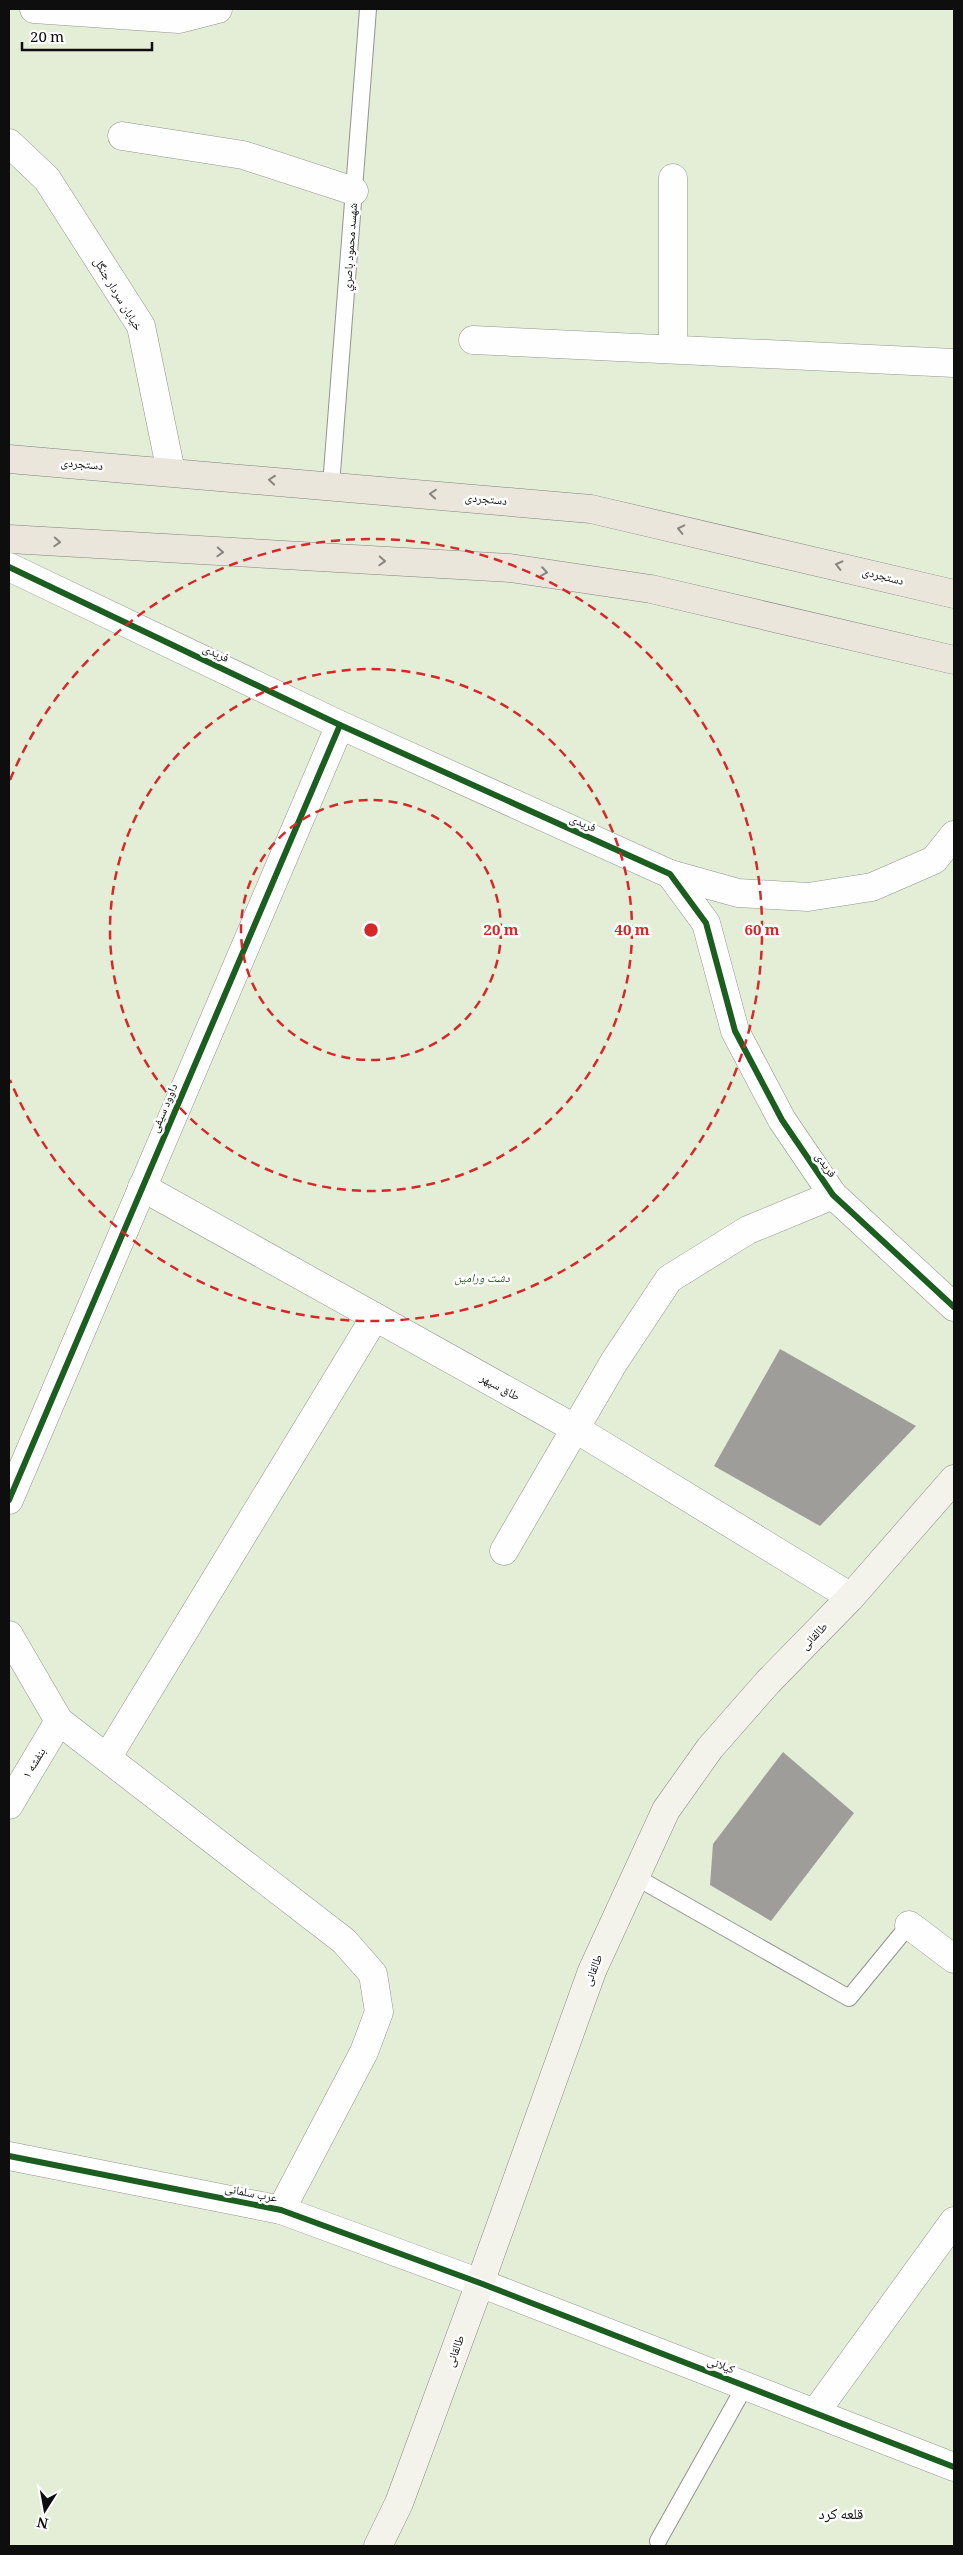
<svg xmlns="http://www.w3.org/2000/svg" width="963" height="2555" font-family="Georgia,'Noto Naskh Arabic',serif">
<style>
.green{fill:#e4eed7}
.building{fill:#9e9d9a}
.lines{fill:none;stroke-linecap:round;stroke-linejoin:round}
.lane-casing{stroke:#949492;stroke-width:18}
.street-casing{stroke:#949492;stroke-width:29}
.secondary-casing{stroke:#8b8b89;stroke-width:29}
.primary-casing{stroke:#82827f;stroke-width:29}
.lane{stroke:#fefefe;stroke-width:16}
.street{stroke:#fefefe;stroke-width:28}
.secondary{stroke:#f4f3eb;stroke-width:28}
.primary{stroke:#eae6dc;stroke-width:28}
.cycleway-casing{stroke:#fff;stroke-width:9}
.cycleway{stroke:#1b5e20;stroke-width:6}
.oneway{stroke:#87857f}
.ring{fill:none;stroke:#d62828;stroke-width:2.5;stroke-dasharray:9 6}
.labels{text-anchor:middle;stroke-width:5;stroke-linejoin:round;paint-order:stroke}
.street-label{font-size:12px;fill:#0e0e0e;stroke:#fff}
.park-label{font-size:12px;font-style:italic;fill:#325e27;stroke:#fff}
.quarter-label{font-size:15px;fill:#0e0e0e;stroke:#fff}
.centre{fill:#d62828;stroke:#fff;stroke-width:2.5}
.ring-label{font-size:15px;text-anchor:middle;font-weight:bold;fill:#d62828;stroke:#fff;stroke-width:5;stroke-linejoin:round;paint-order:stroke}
</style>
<rect width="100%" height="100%" fill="#fafaf5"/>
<rect class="green" x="9" y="9" width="945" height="2537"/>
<g class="building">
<path d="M 780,1349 L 916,1426 L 820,1526 L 714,1466 Z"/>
<path d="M 783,1752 L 854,1813 L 771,1921 L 710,1885 L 713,1844 Z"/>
</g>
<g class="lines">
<g class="lane-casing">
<g id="lane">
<path d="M 331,485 L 368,9"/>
<path d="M 634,1876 L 849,1998 L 909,1925"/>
<path d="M 658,2541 L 745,2386"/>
</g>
</g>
<g class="street-casing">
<g id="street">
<path d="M 34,9 L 179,19 L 218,9"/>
<path d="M 122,136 L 243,155 L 354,191"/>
<path d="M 9,143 L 47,179 L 141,326 L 171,472"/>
<path d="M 473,340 L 954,363"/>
<path d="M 673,349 L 673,178"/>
<path d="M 9,567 L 340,725 L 670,874 L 706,923 L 735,1031 L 782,1120 L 833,1195 L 954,1307"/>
<path d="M 670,874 L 738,893 L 808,897 L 872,887 L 934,860 L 954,835"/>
<path d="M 142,1187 L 576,1429 L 851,1597"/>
<path d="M 9,1500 L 340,725"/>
<path d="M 504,1551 L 614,1362 L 669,1279 L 748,1230 L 833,1195"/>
<path d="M 9,1635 L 59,1721 L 344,1941 L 373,1974 L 379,2012 L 364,2052 L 281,2210"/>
<path d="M 107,1758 L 375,1317"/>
<path d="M 9,1805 L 59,1721"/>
<path d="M 909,1925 L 954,1959"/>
<path d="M 9,2156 L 281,2210 L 480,2283 L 954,2467"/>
<path d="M 815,2413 L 954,2221"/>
</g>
</g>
<g class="secondary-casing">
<path id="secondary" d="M 378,2546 L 399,2503 L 480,2283 L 592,1971 L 666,1810 L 710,1748 L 768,1682 L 851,1597 L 954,1479"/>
</g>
<g class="primary-casing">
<g id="primary">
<path d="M 9,459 L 591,509 L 954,594"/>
<path d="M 9,539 L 510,568 L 651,589 L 954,660"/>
</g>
</g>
<use href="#lane" class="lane"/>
<use href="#street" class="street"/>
<use href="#secondary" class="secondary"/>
<use href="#primary" class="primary"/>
<g class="cycleway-casing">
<g id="cycleway">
<path d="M 9,567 L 340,725 L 670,874 L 706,923 L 735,1031 L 782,1120 L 833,1195 L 954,1307"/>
<path d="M 9,1500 L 340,725"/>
<path d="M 9,2156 L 281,2210 L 480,2283 L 954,2467"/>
</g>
</g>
<use href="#cycleway" class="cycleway"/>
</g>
<defs><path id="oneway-chevron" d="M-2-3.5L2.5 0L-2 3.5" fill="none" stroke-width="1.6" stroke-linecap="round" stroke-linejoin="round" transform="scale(1.25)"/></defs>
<g class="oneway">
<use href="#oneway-chevron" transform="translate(272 480) rotate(-175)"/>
<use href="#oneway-chevron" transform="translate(433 494) rotate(-175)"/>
<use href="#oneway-chevron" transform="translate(681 529) rotate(-167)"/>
<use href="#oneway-chevron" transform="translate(57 542) rotate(3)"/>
<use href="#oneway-chevron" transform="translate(220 552) rotate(3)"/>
<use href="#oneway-chevron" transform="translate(382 561) rotate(3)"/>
<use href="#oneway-chevron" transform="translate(839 565) rotate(-166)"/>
<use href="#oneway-chevron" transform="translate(544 572) rotate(8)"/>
</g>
<g class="ring">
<circle cx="371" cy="930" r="130"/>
<circle cx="371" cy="930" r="261"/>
<path d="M10 780A391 391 0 1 1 10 1080"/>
</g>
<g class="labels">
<g class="street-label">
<text transform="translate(350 247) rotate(-86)" y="4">شهسد محمود باصري</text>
<text transform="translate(118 294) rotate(59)" y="4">خیابان سردار جنگل</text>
<text transform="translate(82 464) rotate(5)" y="4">دستجردی</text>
<text transform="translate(486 499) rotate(5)" y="4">دستجردی</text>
<text transform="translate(883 576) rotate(14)" y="4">دستجردی</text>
<text transform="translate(216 653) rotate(25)" y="4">فریدی</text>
<text transform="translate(583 823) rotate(24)" y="4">فریدی</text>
<text transform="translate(164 1108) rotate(-67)" y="4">داوود سیفی</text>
<text transform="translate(826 1165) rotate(56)" y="4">فریدی</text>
<text transform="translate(500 1387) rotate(29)" y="4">طاق سپهر</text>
<text transform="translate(814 1636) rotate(-46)" y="4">طالقانی</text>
<text transform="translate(34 1763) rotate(-59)" y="4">بنفشه ۱</text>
<text transform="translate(593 1970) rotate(-68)" y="4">طالقانی</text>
<text transform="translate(251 2193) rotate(11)" y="4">عرب سلمانی</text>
<text transform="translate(455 2351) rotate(-70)" y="4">طالقانی</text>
<text transform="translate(721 2365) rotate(21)" y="4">کیلانی</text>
</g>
<g class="park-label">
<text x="482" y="1282">دشت ورامین</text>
</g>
<g class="quarter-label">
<text x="841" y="2519">قلعه کرد</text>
</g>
</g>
<circle cx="371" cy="930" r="8" class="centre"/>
<g class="ring-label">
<text x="501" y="935">20 m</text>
<text x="632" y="935">40 m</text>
<text x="762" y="935">60 m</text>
</g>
<rect width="963" height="2555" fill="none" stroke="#0e0e0e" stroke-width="20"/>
<g transform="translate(45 2510) rotate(191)" stroke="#ffffff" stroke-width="4" paint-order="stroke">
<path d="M0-4L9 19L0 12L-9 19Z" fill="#0e0e0e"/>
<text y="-8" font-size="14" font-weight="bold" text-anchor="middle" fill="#0e0e0e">N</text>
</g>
<path d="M22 42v8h130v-8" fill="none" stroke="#0e0e0e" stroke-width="2.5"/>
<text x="30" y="42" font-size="15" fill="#0e0e0e" stroke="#ffffff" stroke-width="4" paint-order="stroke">20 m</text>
</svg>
